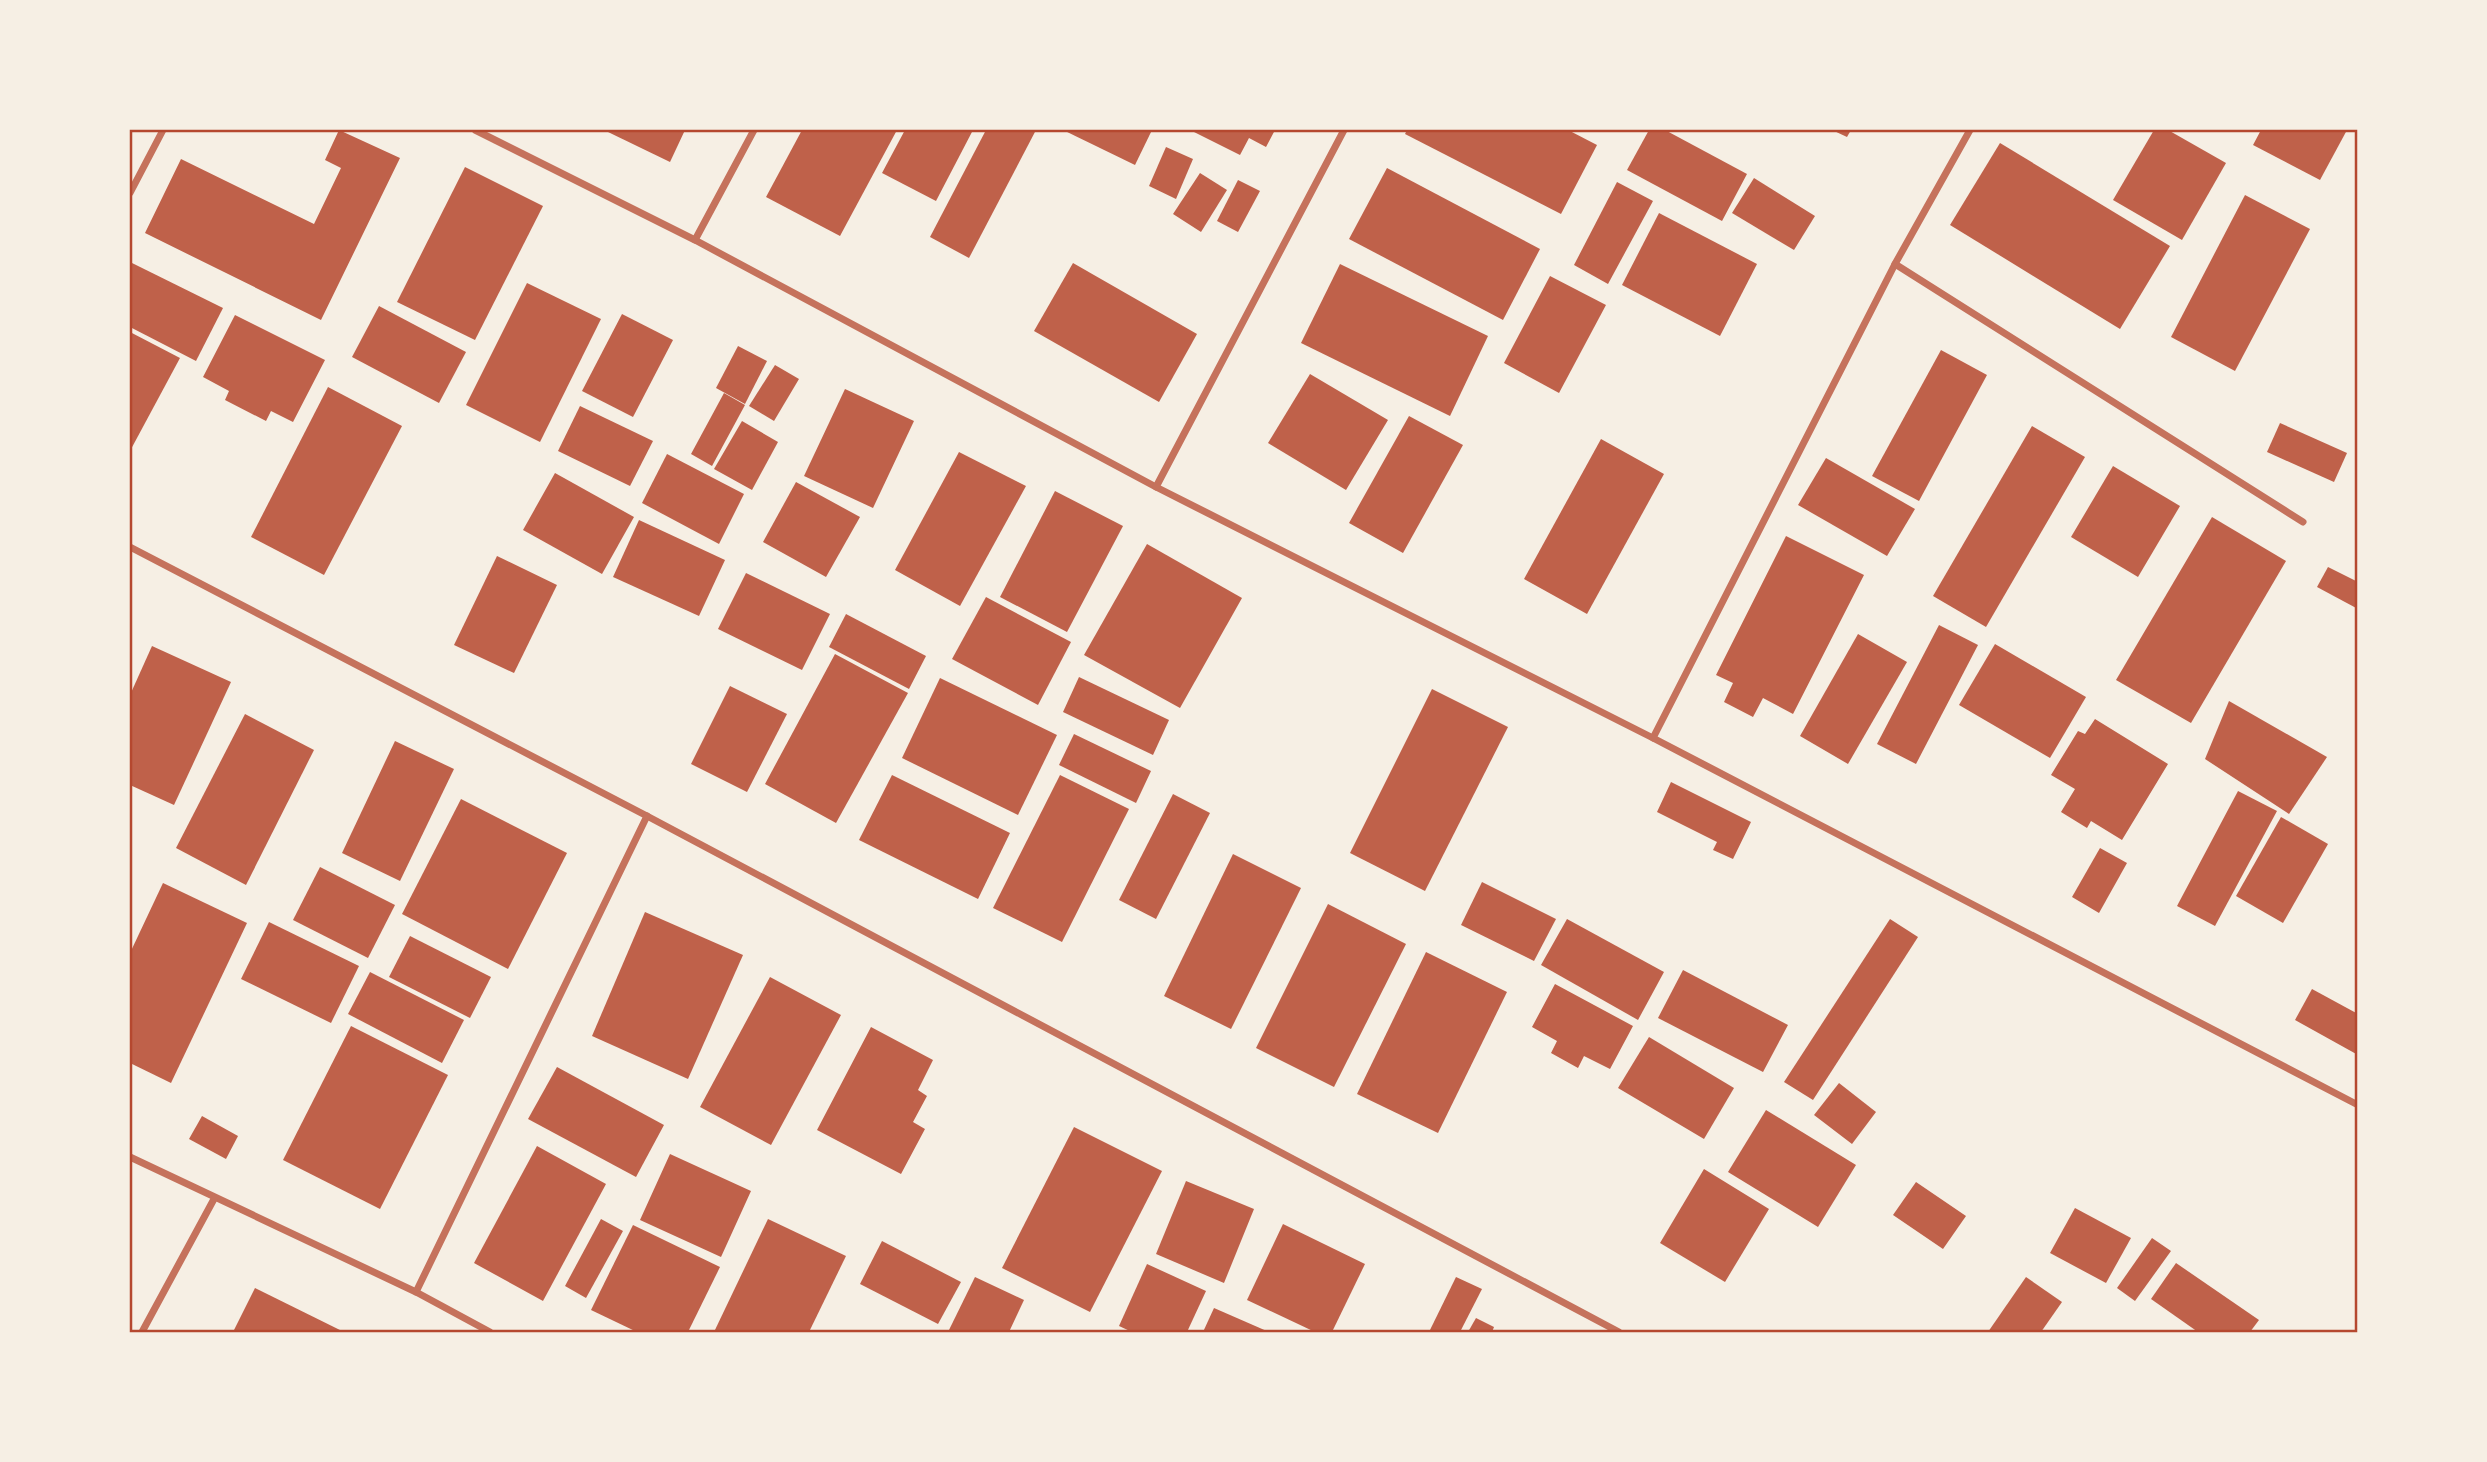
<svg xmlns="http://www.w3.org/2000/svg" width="2487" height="1462" font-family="Montserrat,sans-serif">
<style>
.building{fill:#bf614a}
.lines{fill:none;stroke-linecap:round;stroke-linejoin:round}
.minor{stroke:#c5725c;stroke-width:7}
.neatline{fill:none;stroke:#b5482f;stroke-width:2.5}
</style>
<rect width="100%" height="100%" fill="#f6efe4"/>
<g class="building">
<path d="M 339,130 L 400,158 L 321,320 L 145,233 L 181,159 L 314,224 L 341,168 L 325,160 Z"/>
<path d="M 609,130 L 685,130 L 670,162 L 608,132 Z"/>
<path d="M 802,130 L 897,130 L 840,236 L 766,197 Z"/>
<path d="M 905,130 L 973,130 L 936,201 L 882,173 Z"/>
<path d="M 986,130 L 1036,130 L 969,258 L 930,237 Z"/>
<path d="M 1063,130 L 1152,130 L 1135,165 Z"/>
<path d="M 1190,130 L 1275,130 L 1266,147 L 1249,138 L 1240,155 Z"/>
<path d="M 1407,130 L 1568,130 L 1597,145 L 1561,214 L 1405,134 Z"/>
<path d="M 1649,130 L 1665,130 L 1747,174 L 1722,221 L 1627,170 Z"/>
<path d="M 1832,130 L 1851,130 L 1847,137 Z"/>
<path d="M 2154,130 L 2168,130 L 2226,163 L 2182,240 L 2113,200 Z"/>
<path d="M 2261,130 L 2347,130 L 2320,180 L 2253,145 Z"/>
<path d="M 2000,143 L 2170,246 L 2120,329 L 1950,225 Z"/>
<path d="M 1166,147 L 1193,159 L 1176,199 L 1149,186 Z"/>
<path d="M 465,167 L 543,206 L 475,340 L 397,302 Z"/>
<path d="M 1387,168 L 1540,249 L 1503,320 L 1349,239 Z"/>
<path d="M 1200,173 L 1227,190 L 1201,232 L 1173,214 Z"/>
<path d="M 1754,178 L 1815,216 L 1794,250 L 1732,213 Z"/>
<path d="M 1238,180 L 1260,191 L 1238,232 L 1217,221 Z"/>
<path d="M 1617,182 L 1653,201 L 1608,284 L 1574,265 Z"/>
<path d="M 2245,195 L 2310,229 L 2235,371 L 2171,337 Z"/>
<path d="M 1659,213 L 1757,264 L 1720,336 L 1622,285 Z"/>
<path d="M 130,262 L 223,308 L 196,361 L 130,327 Z"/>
<path d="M 1073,263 L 1197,334 L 1159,402 L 1034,331 Z"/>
<path d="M 1340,264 L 1488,336 L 1450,416 L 1301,343 Z"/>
<path d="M 1550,276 L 1606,305 L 1559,393 L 1504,363 Z"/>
<path d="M 527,283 L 601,319 L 540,442 L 466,405 Z"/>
<path d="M 379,306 L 466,352 L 439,403 L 352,357 Z"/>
<path d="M 622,314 L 673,340 L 633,417 L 582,391 Z"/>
<path d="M 235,315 L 325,360 L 293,422 L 271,411 L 266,421 L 225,400 L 229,391 L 203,377 Z"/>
<path d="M 130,332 L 180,358 L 130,451 Z"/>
<path d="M 738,346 L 767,361 L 745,404 L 716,388 Z"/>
<path d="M 1941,350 L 1987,375 L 1919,501 L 1872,476 Z"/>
<path d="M 775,365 L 799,379 L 774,421 L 749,406 Z"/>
<path d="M 1310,374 L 1388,420 L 1346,490 L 1268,443 Z"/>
<path d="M 328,387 L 402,426 L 324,575 L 251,537 Z"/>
<path d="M 845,389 L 914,421 L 873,508 L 804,476 Z"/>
<path d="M 724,393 L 745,405 L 712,466 L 691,454 Z"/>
<path d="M 580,406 L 653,441 L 630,486 L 558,451 Z"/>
<path d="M 1409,416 L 1463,445 L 1403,553 L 1349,523 Z"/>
<path d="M 742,421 L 778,442 L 752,490 L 714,469 Z"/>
<path d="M 2280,423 L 2347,453 L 2334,482 L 2267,452 Z"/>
<path d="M 2032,426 L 2085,457 L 1986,627 L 1933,596 Z"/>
<path d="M 1601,439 L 1664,474 L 1587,614 L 1524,579 Z"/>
<path d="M 959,452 L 1026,486 L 960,606 L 895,570 Z"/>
<path d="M 667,454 L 744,494 L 719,544 L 642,503 Z"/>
<path d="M 1826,458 L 1915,509 L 1887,556 L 1798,505 Z"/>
<path d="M 2113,466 L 2180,506 L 2138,577 L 2071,537 Z"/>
<path d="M 555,473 L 634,517 L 602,574 L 523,530 Z"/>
<path d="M 796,482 L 860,517 L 826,577 L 763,542 Z"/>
<path d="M 1055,491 L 1123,526 L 1067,632 L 1000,597 Z"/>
<path d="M 2212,517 L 2286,561 L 2191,723 L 2116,680 Z"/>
<path d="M 639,520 L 725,560 L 699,616 L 613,577 Z"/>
<path d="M 1786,536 L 1864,575 L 1793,714 L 1763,698 L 1753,717 L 1724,702 L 1733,683 L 1716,675 Z"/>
<path d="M 1147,544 L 1242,598 L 1180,708 L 1084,655 Z"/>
<path d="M 497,556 L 557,585 L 514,673 L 454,645 Z"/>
<path d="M 2328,567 L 2358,582 L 2358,609 L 2317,587 Z"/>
<path d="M 746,573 L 830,614 L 802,670 L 718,629 Z"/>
<path d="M 986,597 L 1071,642 L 1038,705 L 952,659 Z"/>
<path d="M 846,614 L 926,656 L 909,689 L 829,647 Z"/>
<path d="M 1939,625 L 1978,645 L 1916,764 L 1877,744 Z"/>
<path d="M 1858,634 L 1907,662 L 1848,764 L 1800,736 Z"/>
<path d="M 1995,644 L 2086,697 L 2050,758 L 1959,705 Z"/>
<path d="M 152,646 L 231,682 L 174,805 L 130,785 L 130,695 Z"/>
<path d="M 835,654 L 908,693 L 836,823 L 765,784 Z"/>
<path d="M 1079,677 L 1169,720 L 1153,755 L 1063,712 Z"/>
<path d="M 940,678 L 1057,735 L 1018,815 L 902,758 Z"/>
<path d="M 730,686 L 787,714 L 747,792 L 691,764 Z"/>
<path d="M 1432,689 L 1508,727 L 1425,891 L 1350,853 Z"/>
<path d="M 2229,701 L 2327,757 L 2289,814 L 2205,759 Z"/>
<path d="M 245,714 L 314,750 L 246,885 L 176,848 Z"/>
<path d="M 2095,719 L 2168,764 L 2122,840 L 2091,821 L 2087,828 L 2061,812 L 2075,789 L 2051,775 L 2078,731 L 2085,734 Z"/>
<path d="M 1074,734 L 1151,771 L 1136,803 L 1059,765 Z"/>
<path d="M 395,741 L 454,769 L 400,881 L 342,853 Z"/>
<path d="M 892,775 L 1010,833 L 978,899 L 859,840 Z"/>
<path d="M 1060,775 L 1129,809 L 1062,942 L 993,908 Z"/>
<path d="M 1671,782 L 1751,822 L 1733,859 L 1713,850 L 1717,842 L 1657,812 Z"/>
<path d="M 2238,791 L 2277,811 L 2215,926 L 2177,906 Z"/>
<path d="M 1173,794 L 1210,813 L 1156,919 L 1119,900 Z"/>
<path d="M 461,799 L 567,853 L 508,969 L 402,914 Z"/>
<path d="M 2281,817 L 2328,844 L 2283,923 L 2236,896 Z"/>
<path d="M 2100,848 L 2127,863 L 2099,913 L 2072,897 Z"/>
<path d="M 1233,854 L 1301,888 L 1231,1029 L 1164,996 Z"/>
<path d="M 320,867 L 395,905 L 368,958 L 293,920 Z"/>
<path d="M 1482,882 L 1556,919 L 1534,961 L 1461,925 Z"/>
<path d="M 163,883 L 247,923 L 171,1083 L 130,1063 L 130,953 Z"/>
<path d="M 1328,904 L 1406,944 L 1334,1087 L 1256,1048 Z"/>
<path d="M 645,912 L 743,955 L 688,1079 L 592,1036 Z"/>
<path d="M 1567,919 L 1664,972 L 1638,1020 L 1541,965 Z"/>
<path d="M 1890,919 L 1918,937 L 1813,1100 L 1784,1082 Z"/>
<path d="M 269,922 L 359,966 L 331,1023 L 241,979 Z"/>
<path d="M 410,936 L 491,977 L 470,1018 L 389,977 Z"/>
<path d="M 1426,952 L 1507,992 L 1438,1133 L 1357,1094 Z"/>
<path d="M 1683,970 L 1788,1025 L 1763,1072 L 1658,1018 Z"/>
<path d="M 370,972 L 464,1020 L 442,1063 L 348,1014 Z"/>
<path d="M 770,977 L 841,1015 L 771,1145 L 700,1107 Z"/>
<path d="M 1555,984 L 1633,1026 L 1610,1069 L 1584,1056 L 1578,1068 L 1551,1053 L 1557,1041 L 1532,1027 Z"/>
<path d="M 2312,989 L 2358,1014 L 2358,1055 L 2295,1020 Z"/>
<path d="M 351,1026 L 448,1075 L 380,1209 L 283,1160 Z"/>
<path d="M 871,1027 L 933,1060 L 918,1090 L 927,1096 L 913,1122 L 925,1129 L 901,1174 L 817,1130 Z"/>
<path d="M 1649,1037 L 1734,1088 L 1704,1139 L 1618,1088 Z"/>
<path d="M 557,1067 L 664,1125 L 636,1177 L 528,1119 Z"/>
<path d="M 1839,1083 L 1876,1112 L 1852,1144 L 1814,1115 Z"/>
<path d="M 1766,1110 L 1856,1165 L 1818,1227 L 1728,1172 Z"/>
<path d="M 202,1116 L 238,1136 L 226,1159 L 189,1139 Z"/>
<path d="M 1074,1127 L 1162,1171 L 1090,1312 L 1002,1268 Z"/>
<path d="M 537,1146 L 606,1184 L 543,1301 L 474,1263 Z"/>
<path d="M 670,1154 L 751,1191 L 721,1257 L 640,1220 Z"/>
<path d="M 1704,1169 L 1769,1209 L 1725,1282 L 1660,1243 Z"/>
<path d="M 1186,1181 L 1254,1209 L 1224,1283 L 1156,1254 Z"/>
<path d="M 1916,1182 L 1966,1216 L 1943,1249 L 1893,1215 Z"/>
<path d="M 2075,1208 L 2131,1238 L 2106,1283 L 2050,1253 Z"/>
<path d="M 601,1219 L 623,1231 L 586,1298 L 565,1286 Z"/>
<path d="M 768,1219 L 846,1256 L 809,1332 L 714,1332 Z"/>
<path d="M 1283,1224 L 1365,1264 L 1332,1332 L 1315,1332 L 1247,1300 Z"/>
<path d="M 633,1225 L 720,1267 L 688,1332 L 637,1332 L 591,1310 Z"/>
<path d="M 2152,1238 L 2171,1251 L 2135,1301 L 2117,1288 Z"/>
<path d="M 882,1241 L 961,1282 L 938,1324 L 860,1284 Z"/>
<path d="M 2176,1263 L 2259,1320 L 2250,1332 L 2198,1332 L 2151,1299 Z"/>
<path d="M 1147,1264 L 1206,1291 L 1187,1332 L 1132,1332 L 1119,1326 Z"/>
<path d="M 975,1277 L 1024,1300 L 1009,1332 L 948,1332 Z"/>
<path d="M 1456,1277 L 1482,1289 L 1460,1332 L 1429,1332 Z"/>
<path d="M 2026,1277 L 2062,1302 L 2041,1332 L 1988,1332 Z"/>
<path d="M 255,1288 L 344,1332 L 233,1332 Z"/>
<path d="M 1214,1308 L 1269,1332 L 1203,1332 Z"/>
<path d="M 1476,1318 L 1494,1327 L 1492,1332 L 1468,1332 Z"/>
</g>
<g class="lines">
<g class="minor">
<path d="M 475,130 L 695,240 L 1156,487 L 1653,738 L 1895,264 L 1970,130"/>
<path d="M 130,193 L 163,130"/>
<path d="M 695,240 L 754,130"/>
<path d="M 1895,264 L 2303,522"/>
<path d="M 1156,487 L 1344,130"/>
<path d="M 130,547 L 647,816 L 1619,1332"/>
<path d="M 1653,738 L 2358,1105"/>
<path d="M 130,1157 L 416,1292 L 490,1332"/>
<path d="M 416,1292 L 647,816"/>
<path d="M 142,1332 L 214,1199"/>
</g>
</g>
<rect width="2487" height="1462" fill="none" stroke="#f6efe4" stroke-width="262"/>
<rect x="131" y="131" width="2225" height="1200" class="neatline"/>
</svg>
